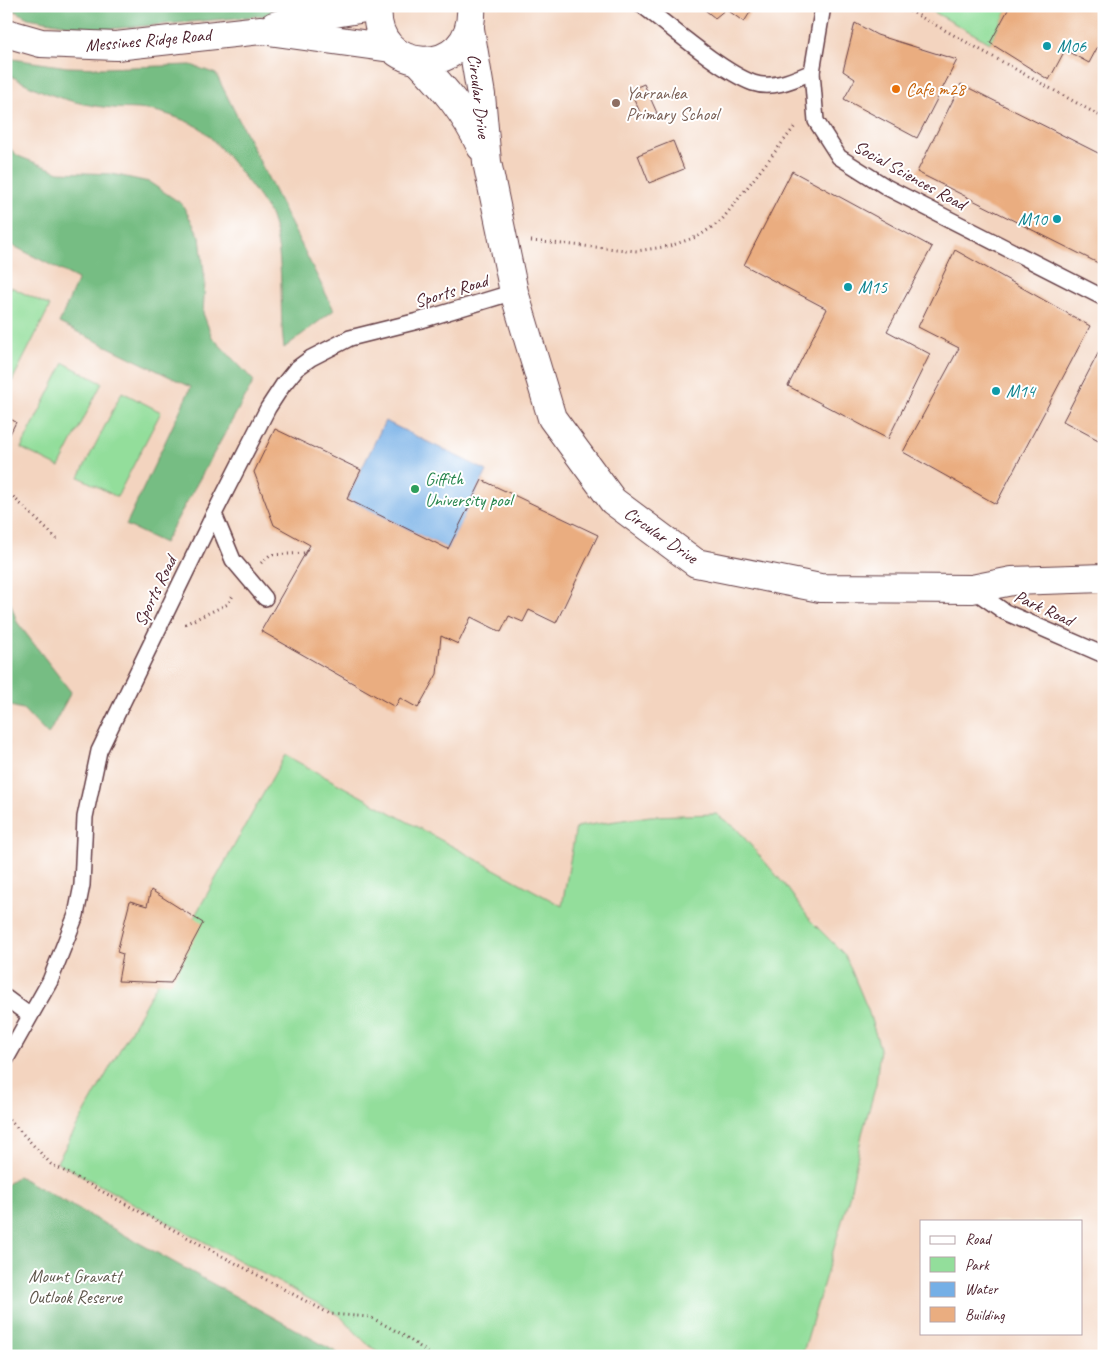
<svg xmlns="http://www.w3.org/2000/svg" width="1110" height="1362" font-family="Caveat,sans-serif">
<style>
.built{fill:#f3d4bf;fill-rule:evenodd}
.green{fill:#93de9b;stroke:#6e7e63}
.forest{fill:#76bd83;stroke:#606e57}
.water{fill:#75afe6;stroke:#606788}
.building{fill:#eaad80}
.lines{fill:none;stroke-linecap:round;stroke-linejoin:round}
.lane-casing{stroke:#643d44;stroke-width:18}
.street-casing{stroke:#643d44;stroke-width:30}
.path{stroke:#643d44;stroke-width:3;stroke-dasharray:1 4;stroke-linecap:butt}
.lane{stroke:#fff;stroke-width:15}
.street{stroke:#fff;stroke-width:28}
.culture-dot{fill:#0f9aa8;stroke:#fff;stroke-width:2}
.food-dot{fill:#e8710a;stroke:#fff;stroke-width:2}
.education-dot{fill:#8d6e63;stroke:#fff;stroke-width:2}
.leisure-dot{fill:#2e9e5b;stroke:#fff;stroke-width:2}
.labels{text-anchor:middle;stroke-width:4;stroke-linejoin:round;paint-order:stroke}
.street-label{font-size:18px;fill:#4a1f2b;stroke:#fff}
.culture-label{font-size:18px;fill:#0d838f;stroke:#fff;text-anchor:start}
.food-label{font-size:18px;fill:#c56008;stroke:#fff;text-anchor:start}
.education-label{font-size:18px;fill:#785e54;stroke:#fff;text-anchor:start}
.leisure-label{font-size:18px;fill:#27864d;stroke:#fff;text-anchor:start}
.park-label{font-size:18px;fill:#60584d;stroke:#fff}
</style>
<rect width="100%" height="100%" fill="#fff"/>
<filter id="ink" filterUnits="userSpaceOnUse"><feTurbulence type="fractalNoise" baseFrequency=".02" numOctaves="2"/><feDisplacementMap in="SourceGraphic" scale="10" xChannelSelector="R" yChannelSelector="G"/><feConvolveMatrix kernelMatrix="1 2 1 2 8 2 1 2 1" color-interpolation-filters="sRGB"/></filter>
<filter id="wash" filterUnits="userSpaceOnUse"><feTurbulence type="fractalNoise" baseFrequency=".0096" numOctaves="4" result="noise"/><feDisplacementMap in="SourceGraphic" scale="20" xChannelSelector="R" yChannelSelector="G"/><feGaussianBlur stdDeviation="1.12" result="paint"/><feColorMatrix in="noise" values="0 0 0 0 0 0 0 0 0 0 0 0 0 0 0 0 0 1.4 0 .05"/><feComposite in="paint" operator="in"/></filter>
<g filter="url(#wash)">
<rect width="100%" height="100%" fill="#f5e7d0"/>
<path class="built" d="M 6,6 L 1104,6 L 1104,1356 L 6,1356 ZM 921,1221 L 1081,1221 L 1081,1333 L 921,1333 Z"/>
<g class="green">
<path d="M 923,6 L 1010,6 L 990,43 Z"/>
<path d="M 11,287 L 50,306 L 7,391 L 6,297 Z"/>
<path d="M 64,363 L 102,383 L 59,467 L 21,448 Z"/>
<path d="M 122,392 L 161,412 L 117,497 L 79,477 Z"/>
<path d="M 285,755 L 562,906 L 576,827 L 650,816 L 716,814 L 736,828 L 788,889 L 810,920 L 845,955 L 868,1010 L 880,1048 L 876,1085 L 862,1134 L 850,1194 L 802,1356 L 383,1356 L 365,1342 L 339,1315 L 57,1162 Z"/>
</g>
<g class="forest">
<path d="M 6,6 L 278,6 L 271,15 L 98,30 L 28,18 Z"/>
<path d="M 6,58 L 67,67 L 103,68 L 191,65 L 216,74 L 334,310 L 284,348 C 278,305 286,260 271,217 C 266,202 211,133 197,126 C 184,120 162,111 147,110 C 136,108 124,109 113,108 C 74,105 40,93 6,73 Z"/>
<path d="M 6,145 L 18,156 L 59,172 L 112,174 L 149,182 L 182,204 L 200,237 L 205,281 L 203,313 L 212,337 L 254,381 L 164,543 L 126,525 L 191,387 L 59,323 L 78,279 L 6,242 Z"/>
<path d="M 6,590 L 17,622 L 71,692 L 48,735 L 23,709 L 6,705 Z"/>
<path d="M 18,1176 L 336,1352 L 341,1356 L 6,1356 L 6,1185 Z"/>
</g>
<path class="water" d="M 385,421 L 487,471 L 448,549 L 347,499 Z"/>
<g id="blocks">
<g class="building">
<path d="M 700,6 L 754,6 L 744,22 L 726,9 L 715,18 Z"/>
<path d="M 1010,6 L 1104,6 L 1104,35 L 1089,63 L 1065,50 L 1049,80 L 990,43 Z"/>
<path d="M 855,23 L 877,35 L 957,60 L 917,138 L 844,99 L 855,79 L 843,71 Z"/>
<path d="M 644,84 L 657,113 L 643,119 L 630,90 Z"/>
<path d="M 961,84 L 1104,156 L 1104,266 L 917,172 Z"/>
<path d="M 673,141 L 684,169 L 649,183 L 638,155 Z"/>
<path d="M 792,171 L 932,247 L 887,331 L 930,354 L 888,439 L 788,386 L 827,309 L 744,265 Z"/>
<path d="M 955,250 L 1090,326 L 996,504 L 903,452 L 959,348 L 918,327 Z"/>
<path d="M 1104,342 L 1104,443 L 1063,421 Z"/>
<path d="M 6,417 L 16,422 L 6,442 Z"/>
<path d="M 275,429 L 361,470 L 347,499 L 448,549 L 482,480 L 598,535 L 556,623 L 529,610 L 523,622 L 509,616 L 501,632 L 471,617 L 458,644 L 441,636 L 437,674 L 418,708 L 400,698 L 395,707 L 261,631 L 310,545 L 274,525 L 254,472 Z"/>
<path d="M 151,890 L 203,923 L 171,983 L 118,981 L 123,954 L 117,952 L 130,901 L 147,906 Z"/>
</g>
</g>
</g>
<g filter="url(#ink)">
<use href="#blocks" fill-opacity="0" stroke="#643d44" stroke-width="1"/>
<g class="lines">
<g class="lane-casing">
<g id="lane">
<path d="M 643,6 C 672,28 721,71 753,83 C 773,90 795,79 812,72"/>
<path d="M 823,6 L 812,72 L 816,121 L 839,157 L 888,188 L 1104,298"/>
<path d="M 214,514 L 233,560 L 265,598"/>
<path d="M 972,589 L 1005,612 L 1104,655"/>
<path d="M 6,998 L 29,1015"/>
<path d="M 6,1059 L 50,981 L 76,915 L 82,885 L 85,817 L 99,751 L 214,514 L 268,408 L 283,385 L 296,369 L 311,358 L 350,338 L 418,321 L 514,292"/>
</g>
</g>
<g class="street-casing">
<g id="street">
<path d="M 378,6 C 370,76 476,82 471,6"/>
<path d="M 274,26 L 297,19 L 378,6"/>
<path d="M 470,29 L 481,95 L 487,162 L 514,292 L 552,418 L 613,501 L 696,563 L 820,588 L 972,589 L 1012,581 L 1104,578"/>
<path d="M 6,33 L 41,43 L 116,46 L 261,30 L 391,48"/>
<path d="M 418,61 C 445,89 464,111 481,147"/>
</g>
</g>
<g class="path">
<path d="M 901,6 L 1104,118"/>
<path d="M 531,241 L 637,251 L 670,246 L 699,236 L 721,221 L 796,125"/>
<path d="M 6,490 L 57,539"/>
<path d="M 261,563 L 270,555 L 305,553"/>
<path d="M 185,624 L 228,604 L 234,594"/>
<path d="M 6,1116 L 51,1164 L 330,1314 L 370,1317 L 400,1333 L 433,1356"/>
<path d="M 1017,1356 L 1023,1354"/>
</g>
<use href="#lane" class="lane"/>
<use href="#street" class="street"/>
</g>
</g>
<g class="culture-dot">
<circle cx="1047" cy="46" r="5"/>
<circle cx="1057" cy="219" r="5"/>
<circle cx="848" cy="287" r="5"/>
<circle cx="996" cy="391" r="5"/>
</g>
<circle class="food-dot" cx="896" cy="89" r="5"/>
<circle class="education-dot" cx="616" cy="103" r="5"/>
<circle class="leisure-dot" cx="415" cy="489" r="5"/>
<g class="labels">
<g class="street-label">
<text transform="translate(148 40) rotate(-5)" y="6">Messines Ridge Road</text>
<text transform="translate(479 96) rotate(83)" y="6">Circular Drive</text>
<text transform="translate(910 175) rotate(29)" y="6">Social Sciences Road</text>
<text transform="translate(451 291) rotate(-17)" y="6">Sports Road</text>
<text transform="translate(661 535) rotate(35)" y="6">Circular Drive</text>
<text transform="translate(155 591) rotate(-64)" y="6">Sports Road</text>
<text transform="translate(1044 608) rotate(25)" y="6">Park Road</text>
</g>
<g class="culture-label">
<text x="1057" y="52">M06</text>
<text x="1047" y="225" text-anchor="end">M10</text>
<text x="858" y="293">M15</text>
<text x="1006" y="397">M14</text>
</g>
<g class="food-label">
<text x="906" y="95">Cafe m28</text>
</g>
<g class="education-label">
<text x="626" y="99">Yarranlea<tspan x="626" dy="21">Primary School</tspan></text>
</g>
<g class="leisure-label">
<text x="425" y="485">Giffith<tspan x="425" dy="21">University pool</tspan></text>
</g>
<g class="park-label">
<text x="75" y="1282">Mount Gravatt<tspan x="75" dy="21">Outlook Reserve</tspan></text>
</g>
</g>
<rect width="1110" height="1362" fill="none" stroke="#fff" stroke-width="25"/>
<rect x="920" y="1220" width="162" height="115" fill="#ffffff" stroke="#b7a5aa"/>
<rect x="930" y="1236" width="25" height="8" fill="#ffffff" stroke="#b7a5aa"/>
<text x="965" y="1244" font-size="15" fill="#4a1f2b">Road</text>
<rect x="930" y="1257" width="25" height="15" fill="#93de9b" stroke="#b7a5aa"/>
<text x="965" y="1270" font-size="15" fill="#4a1f2b">Park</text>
<rect x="930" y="1282" width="25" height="15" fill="#75afe6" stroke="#b7a5aa"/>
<text x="965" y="1294" font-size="15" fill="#4a1f2b">Water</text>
<rect x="930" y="1307" width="25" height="15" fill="#eaad80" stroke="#b7a5aa"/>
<text x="965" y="1320" font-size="15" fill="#4a1f2b">Building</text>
</svg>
